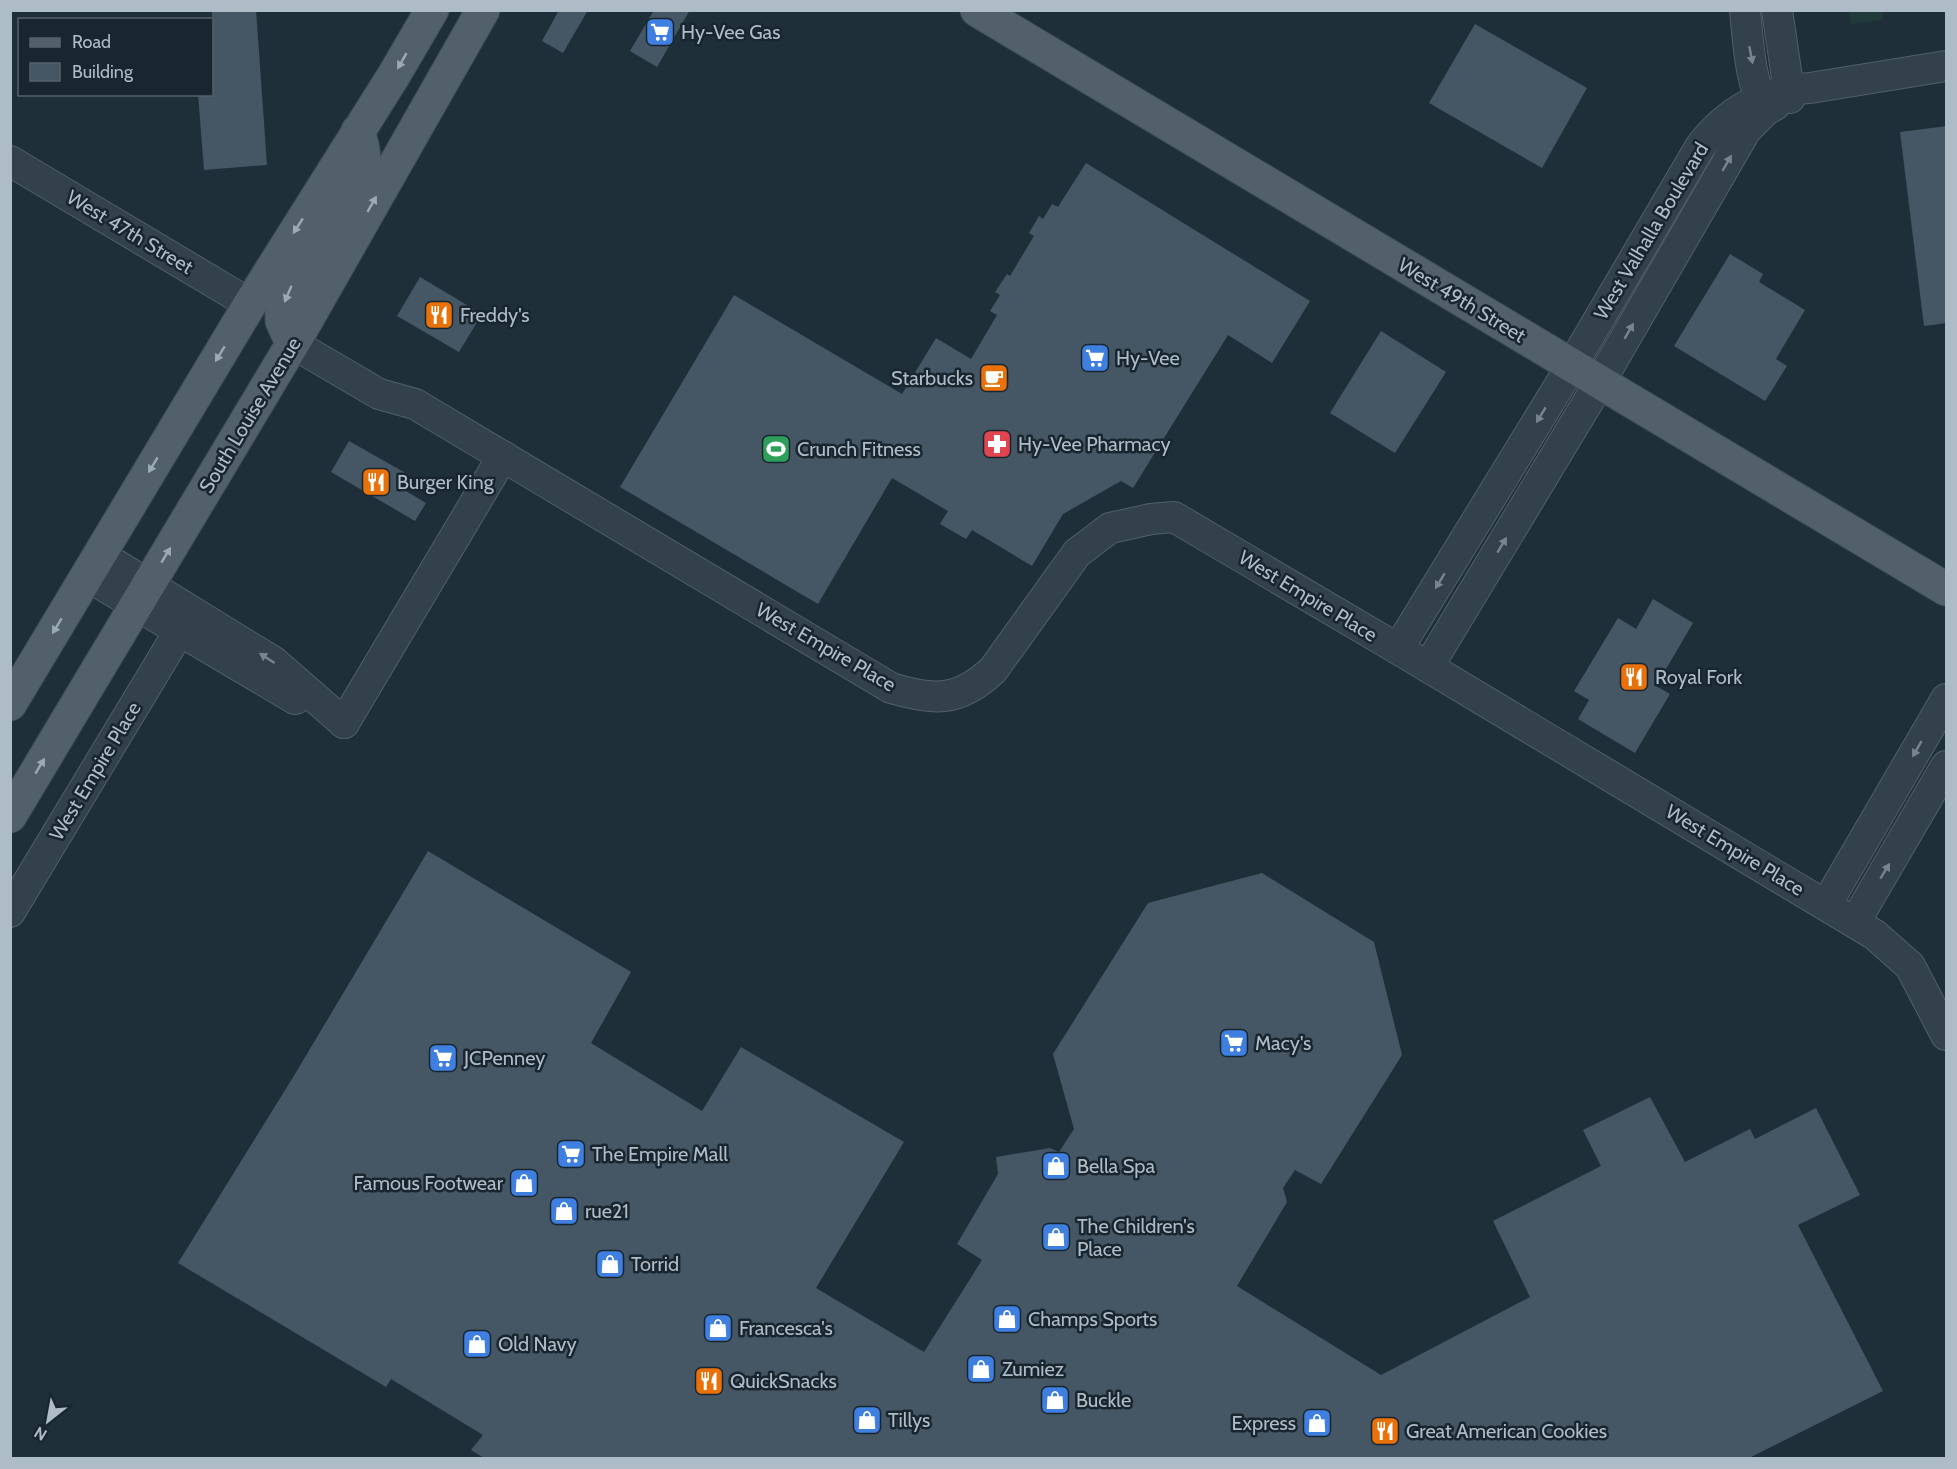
<svg xmlns="http://www.w3.org/2000/svg" width="1957" height="1469" font-family="Cabin,sans-serif">
<style>
.green{fill:#213b3a}
.building{fill:#455764}
.lines{fill:none;stroke-linecap:round;stroke-linejoin:round}
.minor-casing{stroke:#515f68;stroke-width:32}
.major-casing{stroke:#3d4a54;stroke-width:35}
.minor{stroke:#33414a;stroke-width:30}
.major{stroke:#51606b;stroke-width:33}
.oneway{fill:#77858f}
.oneway2{fill:#9baab5}
.labels{text-anchor:middle;stroke-width:5;stroke-linejoin:round;paint-order:stroke}
.poi-label{font-size:20px;fill:#aebcc7;stroke:#19262f;text-anchor:start}
.street-label{font-size:20px;fill:#aebcc7;stroke:#19262f}
</style>
<rect width="100%" height="100%" fill="#1f2f3a"/>
<g class="green">
<path d="M 1849,11 L 1882,11 L 1883,20 L 1851,24 Z"/>
<path d="M 1712,153 L 1717,156 L 1648,272 L 1644,269 Z"/>
</g>
<g class="building">
<path d="M 212,10 L 256,10 L 267,165 L 204,170 L 198,94 L 212,94 Z"/>
<path d="M 559,10 L 588,10 L 563,53 L 542,41 Z"/>
<path d="M 654,10 L 690,10 L 657,67 L 630,51 Z"/>
<path d="M 1475,24 L 1587,88 L 1542,168 L 1429,103 Z"/>
<path d="M 1947,126 L 1947,323 L 1924,326 L 1900,132 Z"/>
<path d="M 1086,163 L 1310,301 L 1272,363 L 1228,335 L 1133,488 L 1121,481 L 1063,514 L 1032,566 L 972,530 L 966,539 L 940,524 L 948,511 L 892,478 L 818,604 L 620,487 L 734,295 L 902,394 L 936,338 L 971,359 L 997,315 L 990,311 L 1000,295 L 995,292 L 1007,274 L 1010,276 L 1034,236 L 1029,233 L 1039,216 L 1043,219 L 1052,204 L 1058,207 Z"/>
<path d="M 1730,254 L 1763,274 L 1759,282 L 1805,310 L 1776,359 L 1787,366 L 1765,401 L 1674,346 Z"/>
<path d="M 420,277 L 482,314 L 459,352 L 397,316 Z"/>
<path d="M 1381,331 L 1446,372 L 1395,453 L 1330,413 Z"/>
<path d="M 349,441 L 409,475 L 401,488 L 426,503 L 415,521 L 331,472 Z"/>
<path d="M 1653,599 L 1693,623 L 1656,686 L 1670,694 L 1635,753 L 1578,719 L 1589,700 L 1574,691 L 1618,618 L 1636,629 Z"/>
<path d="M 428,851 L 631,972 L 591,1043 L 627,1065 L 702,1111 L 741,1047 L 904,1142 L 816,1288 L 924,1352 L 982,1260 L 957,1244 L 998,1174 L 996,1157 L 1050,1148 L 1059,1152 L 1074,1129 L 1053,1054 L 1148,903 L 1262,873 L 1374,942 L 1402,1055 L 1321,1184 L 1295,1170 L 1283,1188 L 1287,1202 L 1237,1286 L 1381,1375 L 1530,1297 L 1493,1221 L 1601,1166 L 1583,1130 L 1650,1097 L 1685,1162 L 1750,1129 L 1755,1139 L 1816,1108 L 1860,1195 L 1798,1225 L 1883,1391 L 1749,1458 L 484,1458 L 471,1450 L 483,1435 L 391,1379 L 386,1387 L 178,1263 L 295,1074 Z"/>
</g>
<g class="lines">
<g class="minor-casing">
<g id="minor">
<path d="M 1745,10 C 1748,41 1750,84 1766,110"/>
<path d="M 1777,10 L 1790,98"/>
<path d="M 10,161 L 250,304"/>
<path d="M 292,343 L 379,394 L 415,404 L 891,688 C 934,701 959,702 993,670 L 1077,553 L 1110,528 L 1151,519 L 1174,517 L 1398,649 L 1875,935 L 1910,966 L 1946,1035"/>
<path d="M 100,555 L 274,662 L 344,723"/>
<path d="M 87,576 L 295,699"/>
<path d="M 1398,649 L 1572,365 L 1700,147 C 1727,111 1765,90 1810,88 L 1946,66"/>
<path d="M 1428,667 L 1600,382 L 1746,130 L 1766,110 L 1775,105"/>
<path d="M 344,723 L 503,456"/>
<path d="M 1826,905 L 1946,699"/>
<path d="M 10,912 L 180,630"/>
<path d="M 1855,922 L 1946,766"/>
</g>
</g>
<g class="major-casing">
<g id="major">
<path d="M 977,10 L 1946,589"/>
<path d="M 292,343 L 282,321 L 282,309 L 286,296 L 361,172 C 366,157 363,147 358,131"/>
<path d="M 10,704 L 250,304 L 394,75 L 432,10"/>
<path d="M 10,816 L 302,328 L 483,10"/>
</g>
</g>
<use href="#minor" class="minor"/>
<use href="#major" class="major"/>
</g>
<defs><path id="oneway-solid" d="M-6-.8H1V-3.2L6.5 0L1 3.2V.8H-6Z" transform="scale(1.5)"/></defs>
<g class="oneway">
<use href="#oneway-solid" transform="translate(1751 55) rotate(79)"/>
<use href="#oneway-solid" transform="translate(1727 163) rotate(-60)"/>
<use href="#oneway-solid" transform="translate(1629 331) rotate(-60)"/>
<use href="#oneway-solid" transform="translate(1541 415) rotate(121)"/>
<use href="#oneway-solid" transform="translate(1502 545) rotate(-59)"/>
<use href="#oneway-solid" transform="translate(1440 581) rotate(121)"/>
<use href="#oneway-solid" transform="translate(267 658) rotate(-147)"/>
<use href="#oneway-solid" transform="translate(1917 749) rotate(120)"/>
<use href="#oneway-solid" transform="translate(1885 871) rotate(-59)"/>
</g>
<g class="oneway2">
<use href="#oneway-solid" transform="translate(402 61) rotate(120)"/>
<use href="#oneway-solid" transform="translate(372 204) rotate(-60)"/>
<use href="#oneway-solid" transform="translate(298 226) rotate(123)"/>
<use href="#oneway-solid" transform="translate(288 294) rotate(113)"/>
<use href="#oneway-solid" transform="translate(220 354) rotate(121)"/>
<use href="#oneway-solid" transform="translate(153 465) rotate(121)"/>
<use href="#oneway-solid" transform="translate(166 555) rotate(-59)"/>
<use href="#oneway-solid" transform="translate(57 626) rotate(121)"/>
<use href="#oneway-solid" transform="translate(40 766) rotate(-59)"/>
</g>
<defs>
<g id="supermarket-square" transform="scale(1.5)"><rect x="-9" y="-9" width="18" height="18" rx="4" fill="#3f7fe0" stroke="#19262f"/><path d="M-6-5.5h2.5l.6 2H6L4.5 2H-2.5L-4.4-4H-6ZM-1.5 3.2a1.3 1.3 0 1 0 .1 0ZM3 3.2a1.3 1.3 0 1 0 .1 0Z" fill="#fff"/></g>
<g id="restaurant-square" transform="scale(1.5)"><rect x="-9" y="-9" width="18" height="18" rx="4" fill="#e8710a" stroke="#19262f"/><path d="M-5-6h1v4h1v-4h1v4h1v-4h1v5L-1.5 .5V6h-2V.5L-5-1ZM5-6V6H3V1.5H1.5Q1.5-4 5-6Z" fill="#fff"/></g>
<g id="cafe-square" transform="scale(1.5)"><rect x="-9" y="-9" width="18" height="18" rx="4" fill="#e8710a" stroke="#19262f"/><path d="M-5.5-4.5H6V0H3Q3 3.5 0 3.5H-2.5Q-5.5 3.5-5.5 0ZM3-3.2v2h1.7v-2ZM-6 4.5H4V6H-6Z" fill="#fff"/></g>
<g id="pharmacy-square" transform="scale(1.5)"><rect x="-9" y="-9" width="18" height="18" rx="4" fill="#e0444e" stroke="#19262f"/><path d="M-2-6h4v4h4v4h-4v4h-4v-4h-4v-4h4Z" fill="#fff"/></g>
<g id="stadium-square" transform="scale(1.5)"><rect x="-9" y="-9" width="18" height="18" rx="4" fill="#2e9e5b" stroke="#19262f"/><path d="M0-5a6.5 5 0 1 0 0 10a6.5 5 0 1 0 0-10ZM-3.5-1.8h7v3.6h-7Z" fill="#fff"/></g>
<g id="shop-square" transform="scale(1.5)"><rect x="-9" y="-9" width="18" height="18" rx="4" fill="#3f7fe0" stroke="#19262f"/><path d="M-5-2.5h2.3a2.7 3.5 0 0 1 5.4 0H5L5.5 6h-11ZM-1.5-2.5h3a1.5 2.3 0 0 0-3 0Z" fill="#fff"/></g>
</defs>
<g fill-rule="evenodd">
<use href="#supermarket-square" x="660" y="32"/>
<use href="#restaurant-square" x="439" y="315"/>
<use href="#supermarket-square" x="1095" y="358"/>
<use href="#cafe-square" x="994" y="378"/>
<use href="#pharmacy-square" x="997" y="444"/>
<use href="#stadium-square" x="776" y="449"/>
<use href="#restaurant-square" x="376" y="482"/>
<use href="#restaurant-square" x="1634" y="677"/>
<use href="#supermarket-square" x="1234" y="1043"/>
<use href="#supermarket-square" x="443" y="1058"/>
<use href="#supermarket-square" x="571" y="1154"/>
<use href="#shop-square" x="1056" y="1166"/>
<use href="#shop-square" x="524" y="1183"/>
<use href="#shop-square" x="564" y="1211"/>
<use href="#shop-square" x="1056" y="1237"/>
<use href="#shop-square" x="610" y="1264"/>
<use href="#shop-square" x="1007" y="1319"/>
<use href="#shop-square" x="718" y="1328"/>
<use href="#shop-square" x="477" y="1344"/>
<use href="#shop-square" x="981" y="1369"/>
<use href="#restaurant-square" x="709" y="1381"/>
<use href="#shop-square" x="1055" y="1400"/>
<use href="#shop-square" x="867" y="1420"/>
<use href="#shop-square" x="1317" y="1423"/>
<use href="#restaurant-square" x="1385" y="1431"/>
</g>
<g class="labels">
<g class="poi-label">
<text x="681" y="39">Hy-Vee Gas</text>
<text x="460" y="322">Freddy's</text>
<text x="1116" y="365">Hy-Vee</text>
<text x="973" y="385" text-anchor="end">Starbucks</text>
<text x="1018" y="451">Hy-Vee Pharmacy</text>
<text x="797" y="456">Crunch Fitness</text>
<text x="397" y="489">Burger King</text>
<text x="1655" y="684">Royal Fork</text>
<text x="1255" y="1050">Macy's</text>
<text x="464" y="1065">JCPenney</text>
<text x="592" y="1161">The Empire Mall</text>
<text x="1077" y="1173">Bella Spa</text>
<text x="503" y="1190" text-anchor="end">Famous Footwear</text>
<text x="585" y="1218">rue21</text>
<text x="1077" y="1233">The Children's<tspan x="1077" dy="23">Place</tspan></text>
<text x="631" y="1271">Torrid</text>
<text x="1028" y="1326">Champs Sports</text>
<text x="739" y="1335">Francesca's</text>
<text x="498" y="1351">Old Navy</text>
<text x="1002" y="1376">Zumiez</text>
<text x="730" y="1388">QuickSnacks</text>
<text x="1076" y="1407">Buckle</text>
<text x="888" y="1427">Tillys</text>
<text x="1296" y="1430" text-anchor="end">Express</text>
<text x="1406" y="1438">Great American Cookies</text>
</g>
<g class="street-label">
<text transform="translate(1651 231) rotate(-59)" y="7">West Valhalla Boulevard</text>
<text transform="translate(130 232) rotate(31)" y="7">West 47th Street</text>
<text transform="translate(1462 300) rotate(31)" y="7">West 49th Street</text>
<text transform="translate(250 415) rotate(-59)" y="7">South Louise Avenue</text>
<text transform="translate(1308 596) rotate(31)" y="7">West Empire Place</text>
<text transform="translate(826 647) rotate(30)" y="7">West Empire Place</text>
<text transform="translate(95 771) rotate(-59)" y="7">West Empire Place</text>
<text transform="translate(1735 850) rotate(31)" y="7">West Empire Place</text>
</g>
</g>
<rect width="1957" height="1469" fill="none" stroke="#aebcc7" stroke-width="24"/>
<rect x="18" y="18" width="195" height="78" fill="#19262f" stroke="#55626c" stroke-width="1.5"/>
<rect x="30" y="38" width="30" height="9" fill="#51606b" stroke="#55626c" stroke-width="1.5"/>
<text x="72" y="48" font-size="18" fill="#aebcc7">Road</text>
<rect x="30" y="63" width="30" height="18" fill="#455764" stroke="#55626c" stroke-width="1.5"/>
<text x="72" y="78" font-size="18" fill="#aebcc7">Building</text>
<g transform="translate(48 1421) rotate(211)" stroke="#19262f" stroke-width="4.5" paint-order="stroke">
<path d="M0-4.5L10 22L0 15L-10 22Z" fill="#aebcc7"/>
<text y="-9" font-size="16" font-weight="bold" text-anchor="middle" fill="#aebcc7">N</text>
</g>
</svg>
